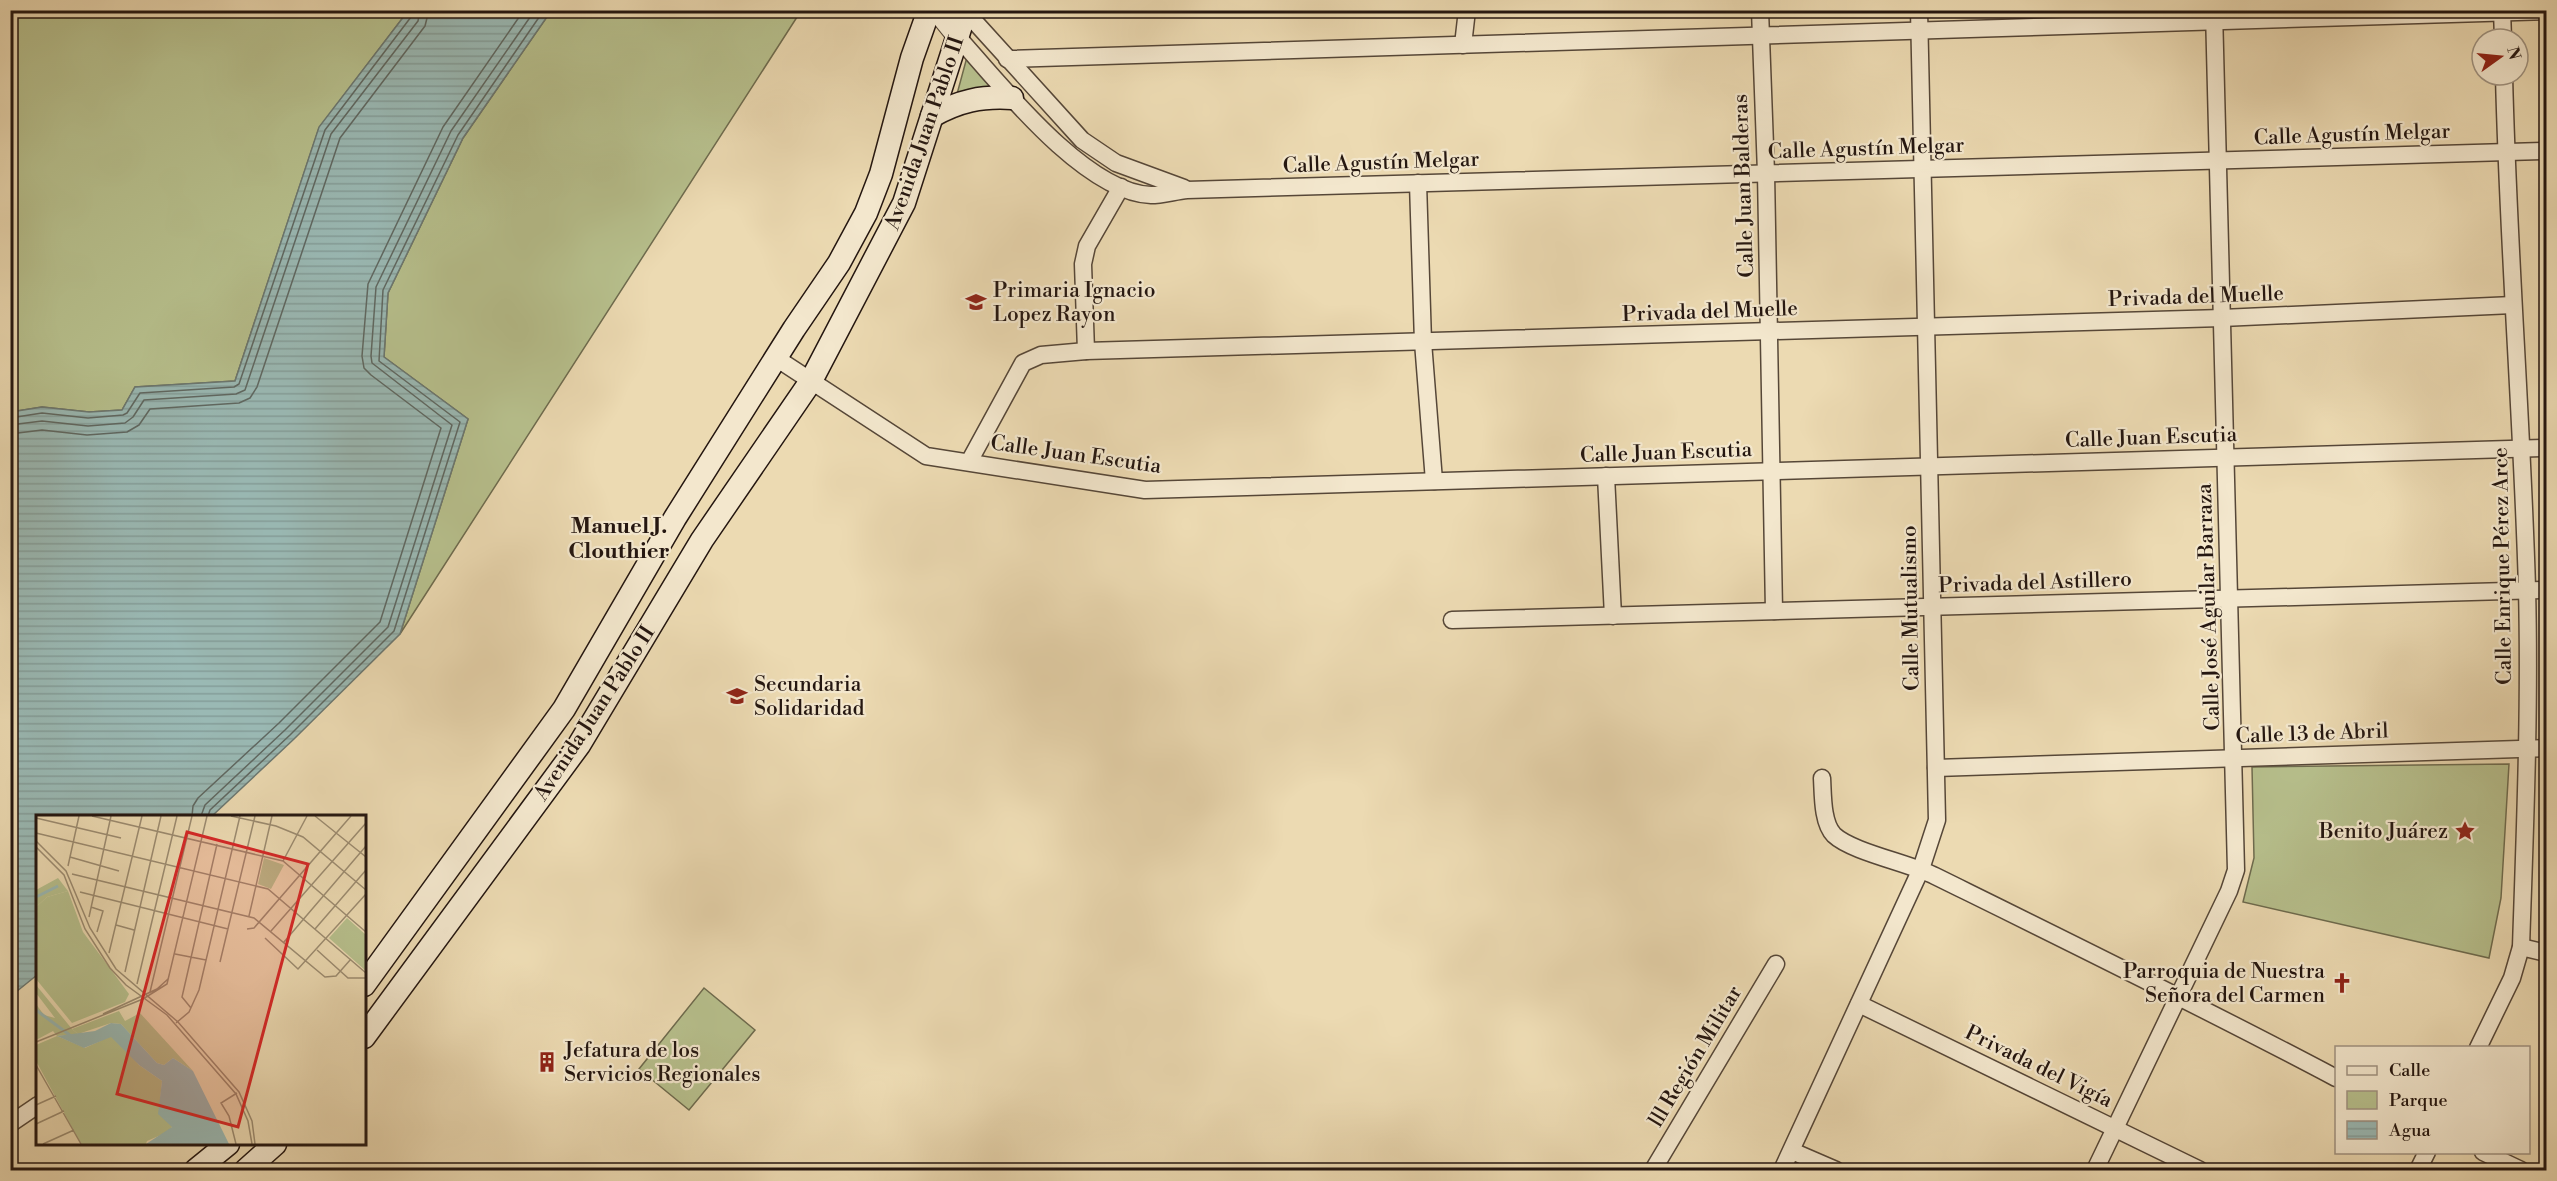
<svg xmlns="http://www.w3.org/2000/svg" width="2557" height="1181" font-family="'Libre Bodoni',serif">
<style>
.park{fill:#b7c08d;stroke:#6e6b4e;stroke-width:1.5}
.water{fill:url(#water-rules);stroke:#6b7872;stroke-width:1.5}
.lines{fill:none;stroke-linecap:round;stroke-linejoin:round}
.shore{stroke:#5f6862;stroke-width:1.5}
.minor-casing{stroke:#564738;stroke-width:19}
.tertiary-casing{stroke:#564738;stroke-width:22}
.secondary-casing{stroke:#241610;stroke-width:25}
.minor{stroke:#f3e7cd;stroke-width:16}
.tertiary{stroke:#f3e7cd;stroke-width:20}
.secondary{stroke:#f3e7cd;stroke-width:22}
.labels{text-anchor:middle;stroke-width:4.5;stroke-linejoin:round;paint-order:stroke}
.street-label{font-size:21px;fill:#241610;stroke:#f3e7cd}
.poi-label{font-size:21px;fill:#241610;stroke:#f3e7cd;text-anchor:start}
.neighbourhood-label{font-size:22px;font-weight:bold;fill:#241610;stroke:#f3e7cd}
.inset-river{fill:none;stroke:#9ab9b4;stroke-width:3}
.inset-road{fill:none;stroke:#9c8c71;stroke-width:1.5}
.view{fill:#d62828;fill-opacity:0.15;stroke:#d62828;stroke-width:3}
.inset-edge{fill:none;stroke:#241610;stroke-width:3}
</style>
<defs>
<pattern id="water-rules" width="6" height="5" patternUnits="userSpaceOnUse" patternTransform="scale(1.5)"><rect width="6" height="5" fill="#9ab9b4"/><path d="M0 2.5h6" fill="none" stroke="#859e9a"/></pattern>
</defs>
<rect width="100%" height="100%" fill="#ecdab2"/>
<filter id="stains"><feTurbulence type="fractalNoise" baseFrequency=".00333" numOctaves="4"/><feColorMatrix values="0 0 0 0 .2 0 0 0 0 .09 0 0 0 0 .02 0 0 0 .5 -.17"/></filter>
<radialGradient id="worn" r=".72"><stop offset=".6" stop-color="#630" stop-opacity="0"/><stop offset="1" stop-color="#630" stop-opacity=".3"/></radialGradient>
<g class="park">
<path d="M 796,10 L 799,14 L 400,634 L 468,419 L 384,357 L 388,293 L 463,138 L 551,11 Z"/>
<path d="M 11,11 L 408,11 L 319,128 L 235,381 L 135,387 L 122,410 L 89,412 L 42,407 L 11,412 Z"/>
<path d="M 967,57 L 992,87 L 957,94 Z"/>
<path d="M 2509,764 L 2501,898 L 2489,958 L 2243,902 L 2254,858 L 2252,767 Z"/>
<path d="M 704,988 L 755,1030 L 689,1110 L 639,1069 Z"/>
</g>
<path class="water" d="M 408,11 L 551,11 L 463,138 L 388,293 L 384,357 L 468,419 L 400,634 L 294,739 L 212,816 L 38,816 L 37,975 L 11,996 L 11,412 L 42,407 L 89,412 L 122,410 L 135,387 L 235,381 L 319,127 Z"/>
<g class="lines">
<g class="shore">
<path d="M 10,418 L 42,413 L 88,418 L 123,415 L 127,413 L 140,393 L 234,387 L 239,384 L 325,130 L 411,17 L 413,10"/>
<path d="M 10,425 L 42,421 L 88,426 L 125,423 L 133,417 L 144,400 L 236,394 L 245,390 L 331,134 L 418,21 L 420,10"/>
<path d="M 10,434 L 42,430 L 87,435 L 127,432 L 139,425 L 150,409 L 239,403 L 250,398 L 257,387 L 340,138 L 425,26 L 429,10"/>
<path d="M 192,816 L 193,806 L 198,798 L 279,723 L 380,622 L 441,428 L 371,375 L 364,368 L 362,356 L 368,284 L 443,127 L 524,10"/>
<path d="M 201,816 L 205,805 L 285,730 L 388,627 L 452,425 L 372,363 L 371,356 L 376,287 L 451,131 L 535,10"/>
<path d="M 208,816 L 210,810 L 290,735 L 394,631 L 460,422 L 379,361 L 383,290 L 458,135 L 544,10"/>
</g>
<g class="minor-casing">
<g id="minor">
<path d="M 1760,10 L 1766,173 L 1774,611"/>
<path d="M 2502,10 L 2503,39"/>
<path d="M 965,11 L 1082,140 L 1116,163 L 1184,188"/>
<path d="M 957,36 C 999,83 1085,193 1151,195 C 1162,195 1176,191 1187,190 L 2546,151"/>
<path d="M 1463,45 L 1467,10"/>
<path d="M 1007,59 L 2546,11"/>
<path d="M 1418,183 L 1423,342 L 1434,481"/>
<path d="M 1086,351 L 1083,264 L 1087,246 L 1121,187"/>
<path d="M 776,358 L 926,456 L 1145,490 L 2546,448"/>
<path d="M 969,462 L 1023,363 L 1041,355 L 1086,351 L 2222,318 L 2513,305"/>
<path d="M 1606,476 L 1613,616"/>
<path d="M 1452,620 L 2546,590"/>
<path d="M 1936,768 L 2546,748"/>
<path d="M 1822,778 C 1823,794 1822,823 1834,835 C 1852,852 1909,863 1935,876 C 2069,942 2204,1008 2336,1078"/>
<path d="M 2521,947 L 2546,953"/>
<path d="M 1859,1004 L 2200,1170"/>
<path d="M 2478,1048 L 2512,978 L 2521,947 C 2525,828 2530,708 2527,588 C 2522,417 2508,246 2504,75"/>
<path d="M 10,1124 L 38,1105"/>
<path d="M 1792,1151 L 1836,1170"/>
<path d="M 2483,1152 L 2521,1170"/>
<path d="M 1653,1170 L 1776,964"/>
<path d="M 1782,1170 L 1921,869 L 1937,820 L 1919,10"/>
<path d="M 2095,1170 L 2229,891 L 2236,870 L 2214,11"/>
<path d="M 2418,1170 L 2427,1152"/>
</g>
</g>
<g class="tertiary-casing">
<path id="tertiary" d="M 936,10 L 957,36"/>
</g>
<g class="secondary-casing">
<g id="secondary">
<path d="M 932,116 C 959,101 981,96 1012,98"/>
<path d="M 364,985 L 564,709 L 675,518 L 794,329 L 839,263 L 866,213 L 881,174 L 912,58 L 929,10"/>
<path d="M 364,1037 L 579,745 L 702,540 L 811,381 L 904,203 L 966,10"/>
<path d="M 196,1170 L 228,1144"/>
<path d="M 246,1170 L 275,1144"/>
</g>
</g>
<use href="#minor" class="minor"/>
<use href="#tertiary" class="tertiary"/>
<use href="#secondary" class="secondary"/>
</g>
<defs>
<g id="school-bare" transform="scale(1.62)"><path d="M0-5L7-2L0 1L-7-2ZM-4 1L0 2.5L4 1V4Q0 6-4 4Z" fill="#8f2418" stroke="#f3e7cd" stroke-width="2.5" paint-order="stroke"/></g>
<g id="sight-bare" transform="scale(1.62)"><path d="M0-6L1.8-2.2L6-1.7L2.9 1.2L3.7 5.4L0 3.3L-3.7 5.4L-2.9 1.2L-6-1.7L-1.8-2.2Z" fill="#8f2418" stroke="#f3e7cd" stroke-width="2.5" paint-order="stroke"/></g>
<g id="church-bare" transform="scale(1.62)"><path d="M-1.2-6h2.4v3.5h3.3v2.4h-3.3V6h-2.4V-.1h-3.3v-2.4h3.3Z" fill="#8f2418" stroke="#f3e7cd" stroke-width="2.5" paint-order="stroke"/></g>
<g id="building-bare" transform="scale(1.62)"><path d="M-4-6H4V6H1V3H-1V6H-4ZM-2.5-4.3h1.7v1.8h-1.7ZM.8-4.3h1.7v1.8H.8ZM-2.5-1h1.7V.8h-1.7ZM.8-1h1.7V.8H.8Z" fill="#8f2418" stroke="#f3e7cd" stroke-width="2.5" paint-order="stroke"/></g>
</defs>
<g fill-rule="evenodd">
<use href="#school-bare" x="976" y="302"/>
<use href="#school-bare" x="737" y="696"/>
<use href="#sight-bare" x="2465" y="831"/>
<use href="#church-bare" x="2342" y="983"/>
<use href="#building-bare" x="547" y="1062"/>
</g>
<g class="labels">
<g class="street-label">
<text transform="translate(924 133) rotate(-71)" y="7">Avenida Juan Pablo II</text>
<text transform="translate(2352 134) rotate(-2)" y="7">Calle Agustín Melgar</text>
<text transform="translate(1866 148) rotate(-2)" y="7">Calle Agustín Melgar</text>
<text transform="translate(1381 162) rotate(-2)" y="7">Calle Agustín Melgar</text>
<text transform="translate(1743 186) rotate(-92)" y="7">Calle Juan Balderas</text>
<text transform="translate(2196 296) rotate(-2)" y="7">Privada del Muelle</text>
<text transform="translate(1710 311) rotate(-2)" y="7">Privada del Muelle</text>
<text transform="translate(2151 437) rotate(-2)" y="7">Calle Juan Escutia</text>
<text transform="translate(1666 452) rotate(-2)" y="7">Calle Juan Escutia</text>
<text transform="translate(1076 454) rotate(8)" y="7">Calle Juan Escutia</text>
<text transform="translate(2502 566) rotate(-91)" y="7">Calle Enrique Pérez Arce</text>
<text transform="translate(2035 582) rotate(-2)" y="7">Privada del Astillero</text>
<text transform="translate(2208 607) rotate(-92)" y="7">Calle José Aguilar Barraza</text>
<text transform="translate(1910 608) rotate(-91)" y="7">Calle Mutualismo</text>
<text transform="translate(594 713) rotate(-57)" y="7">Avenida Juan Pablo II</text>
<text transform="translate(2312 733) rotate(-2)" y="7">Calle 13 de Abril</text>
<text transform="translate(1695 1056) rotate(-59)" y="7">lll Región Militar</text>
<text transform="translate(2039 1066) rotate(26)" y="7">Privada del Vigía</text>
</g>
<g class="poi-label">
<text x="993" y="297">Primaria Ignacio<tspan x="993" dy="24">Lopez Rayon</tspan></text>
<text x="754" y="691">Secundaria<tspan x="754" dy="24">Solidaridad</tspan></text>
<text x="2448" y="838" text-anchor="end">Benito Juárez</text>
<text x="2325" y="978" text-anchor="end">Parroquia de Nuestra<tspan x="2325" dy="24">Señora del Carmen</tspan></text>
<text x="564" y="1057">Jefatura de los<tspan x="564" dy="24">Servicios Regionales</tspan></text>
</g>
<g class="neighbourhood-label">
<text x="619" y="533">Manuel J.<tspan x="619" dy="25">Clouthier</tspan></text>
</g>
</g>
<g transform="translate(36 815)">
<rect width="330" height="330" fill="#ecdab2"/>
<path d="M 0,170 L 36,214 L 42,219 L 21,221 L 17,216 L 0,225 L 0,189 L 8,200 L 19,203 L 0,178 Z" fill="#b7c08d"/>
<path d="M 22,63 L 32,76 L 11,82 L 0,92 L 0,75 Z" fill="#b7c08d"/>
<path d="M 228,43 L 248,50 L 235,74 L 222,69 ZM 32,76 L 47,117 L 93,179 L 89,187 L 36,208 L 0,164 L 0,92 L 11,82 ZM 311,103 L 330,120 L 330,156 L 293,123 ZM 83,196 L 89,206 L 104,198 L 157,256 L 137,243 L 128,250 L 121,248 L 85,209 L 75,208 L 42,219 L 36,214 ZM 21,221 L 49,233 L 75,221 L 87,230 L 103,250 L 126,266 L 124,286 L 136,311 L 134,316 L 111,326 L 110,329 L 45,329 L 0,246 L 0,230 Z" fill="#b7c08d"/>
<path d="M 75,208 L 85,209 L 121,248 L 128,250 L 137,243 L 157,256 L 193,329 L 110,329 L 136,312 L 122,299 L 126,266 L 103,250 L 75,222 L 48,233 L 21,221 L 59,216 Z" fill="#9ab9b4"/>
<path class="inset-river" d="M 0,82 L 22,71M 0,195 L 35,221"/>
<path class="inset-road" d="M 56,1 L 247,46 L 330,117M 195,1 L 240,11 L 267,22 L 330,75M 279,1 L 330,42M 0,3 L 85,23M 0,18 L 232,74 L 330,158M 0,26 L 30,56 L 54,113 L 80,154 L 142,207 L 203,277 L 216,306 L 219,329M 0,32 L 28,60 L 49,114 L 74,153 L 90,170 L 131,200 L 200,279 L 212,306 L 216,329M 34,42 L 83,56M 247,46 L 271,1M 32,51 L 43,1M 36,59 L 218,103 L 289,162 L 300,161 L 315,144M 44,77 L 192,114M 55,92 L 67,96 L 61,117M 213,101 L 236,1M 53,102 L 75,1M 80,110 L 98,115M 211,114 L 218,113 L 315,1M 279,114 L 330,55M 235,116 L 330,8M 229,123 L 262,154 L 330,79M 248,127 L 330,31M 281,135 L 312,163 L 330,163M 73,138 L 106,1M 139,139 L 170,145M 184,147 L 219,1M 89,157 L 125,1M 101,169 L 141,1M 114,177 L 156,1M 155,193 L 146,182 L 181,29M 67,199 L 121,174 L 132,164M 140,208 L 153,197 L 163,175 L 204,1M 0,227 L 107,184 L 131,169 L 171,1M 0,250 L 45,329M 0,290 L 20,281M 0,309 L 28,296M 7,329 L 38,315M 200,329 L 193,301 L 185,288 L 201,278"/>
<path class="view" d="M 151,17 L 272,49 L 202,312 L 81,279 Z"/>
<rect width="330" height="330" class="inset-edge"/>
</g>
<rect width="2557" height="1181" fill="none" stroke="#ecdab2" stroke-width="36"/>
<rect x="12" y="12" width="2533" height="1157" fill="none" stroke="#241610" stroke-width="3"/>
<rect x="18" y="18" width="2521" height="1145" fill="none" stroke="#241610" stroke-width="1.5"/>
<rect x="2335" y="1046" width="195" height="108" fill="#f3e7cd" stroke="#a09381" stroke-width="1.5"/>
<rect x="2347" y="1066" width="30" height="9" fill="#f3e7cd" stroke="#a09381" stroke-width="1.5"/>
<text x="2389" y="1076" font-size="18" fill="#241610">Calle</text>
<rect x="2347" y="1091" width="30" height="18" fill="#b7c08d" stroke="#a09381" stroke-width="1.5"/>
<text x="2389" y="1106" font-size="18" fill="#241610">Parque</text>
<rect x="2347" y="1121" width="30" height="18" fill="url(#water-rules)" stroke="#a09381" stroke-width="1.5"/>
<text x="2389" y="1136" font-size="18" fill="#241610">Agua</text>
<g transform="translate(2500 57) rotate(75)"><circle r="28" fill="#f3e7cd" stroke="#a09381" stroke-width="1.5"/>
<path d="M0-4.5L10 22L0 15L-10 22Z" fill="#8f2418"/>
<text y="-9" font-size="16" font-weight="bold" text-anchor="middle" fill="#241610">N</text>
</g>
<rect width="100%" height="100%" filter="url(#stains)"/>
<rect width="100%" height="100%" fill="url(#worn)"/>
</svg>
